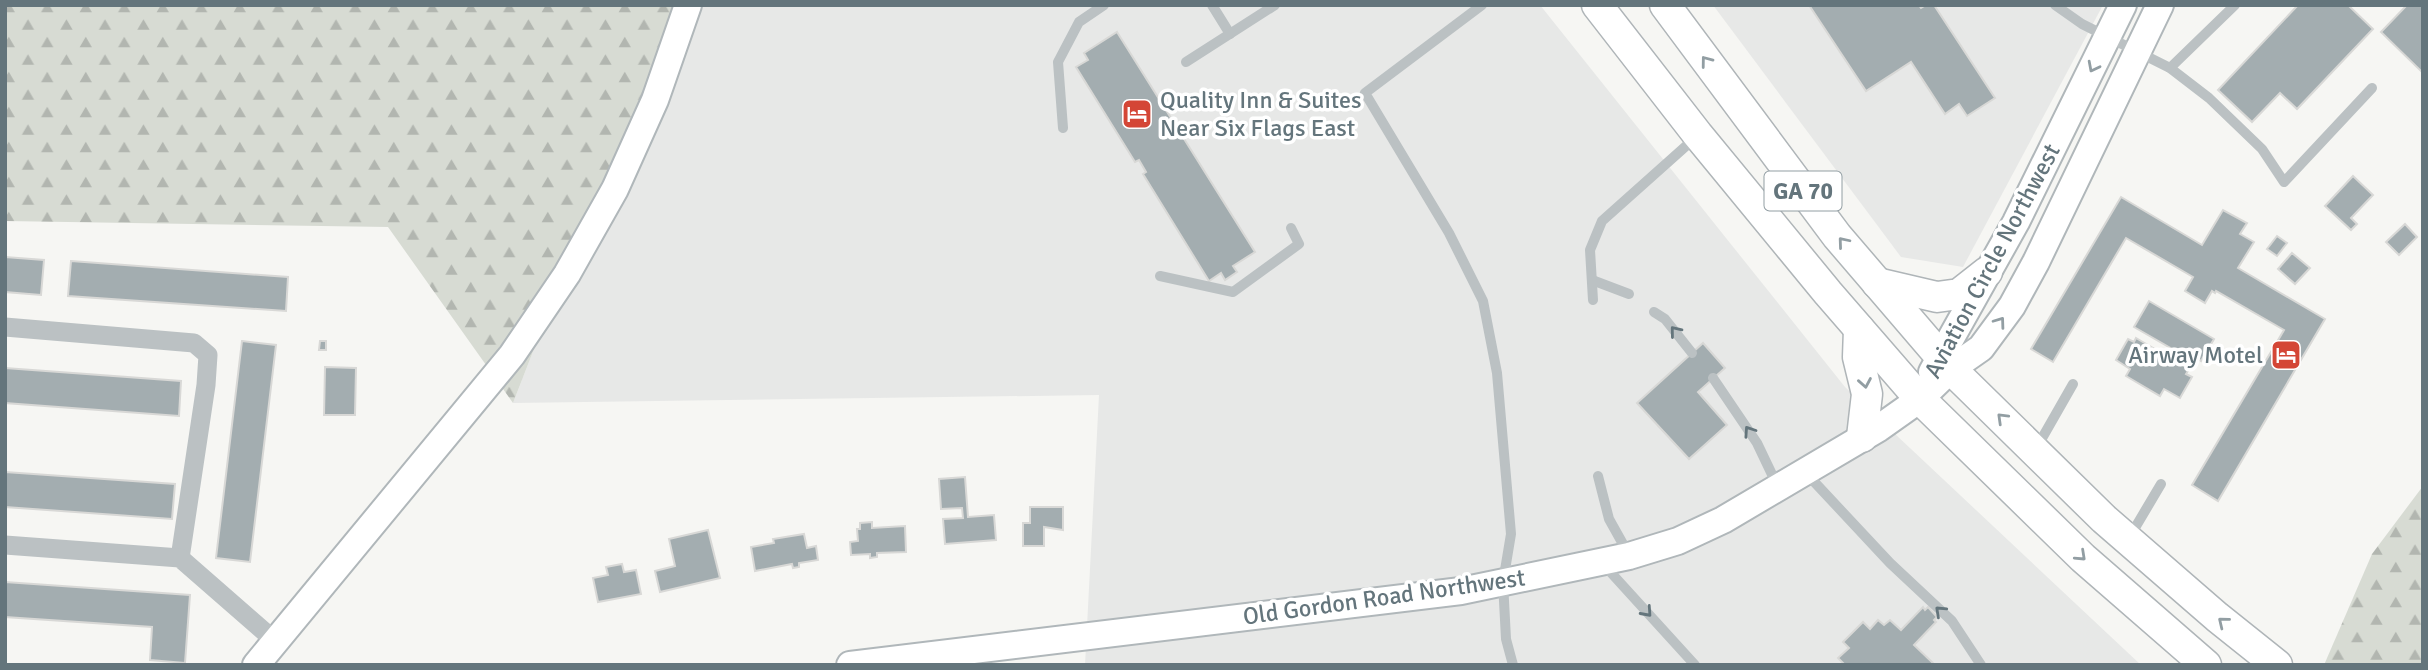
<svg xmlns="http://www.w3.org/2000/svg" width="2428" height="670" font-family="Signika,sans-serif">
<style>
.built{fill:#e7e8e7}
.forest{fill:url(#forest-firs)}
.building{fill:#a3adb0;stroke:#d8d8d6;stroke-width:2}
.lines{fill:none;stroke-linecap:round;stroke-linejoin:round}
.secondary-casing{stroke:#b0b7ba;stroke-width:30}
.primary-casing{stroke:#afb5b8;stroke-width:33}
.lane{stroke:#bbc1c3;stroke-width:10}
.street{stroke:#bbc1c3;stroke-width:19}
.secondary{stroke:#fff;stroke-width:26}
.primary{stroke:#fff;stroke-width:30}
.oneway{stroke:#929ea3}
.oneway2{stroke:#64757c}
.labels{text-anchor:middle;stroke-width:7;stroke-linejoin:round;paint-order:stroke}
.shield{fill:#fff;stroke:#929ea3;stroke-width:2}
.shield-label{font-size:23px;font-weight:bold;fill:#64757c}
.poi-label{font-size:24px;fill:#64757c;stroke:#fff;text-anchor:start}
.street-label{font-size:24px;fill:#64757c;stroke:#fff}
</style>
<defs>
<pattern id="forest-firs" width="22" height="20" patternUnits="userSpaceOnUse" patternTransform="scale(1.75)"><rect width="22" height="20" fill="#d7dbd3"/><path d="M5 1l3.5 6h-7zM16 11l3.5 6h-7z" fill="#b2b6b0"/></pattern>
</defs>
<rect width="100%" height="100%" fill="#f6f6f3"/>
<g class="built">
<path d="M 680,5 L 1540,5 L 1845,387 L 2141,665 L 1085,665 L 1099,395 L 513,403 L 555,295 Z"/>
<path d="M 1713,5 L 2103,5 L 1963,267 L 1901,257 Z"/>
</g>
<g class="forest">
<path d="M 5,5 L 680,5 L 664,81 L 555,295 L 513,403 L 388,227 L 5,221 Z"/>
<path d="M 2423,486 L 2423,665 L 2324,665 L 2372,554 Z"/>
</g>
<g class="building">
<path d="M 1809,5 L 1919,5 L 1921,8 L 1926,5 L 1934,5 L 1995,98 L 1967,116 L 1959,104 L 1945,114 L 1911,62 L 1866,91 Z"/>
<path d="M 2298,5 L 2348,5 L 2373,29 L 2297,109 L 2280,93 L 2252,122 L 2218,90 Z"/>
<path d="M 2407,5 L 2423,5 L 2423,73 L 2381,32 Z"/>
<path d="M 1117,32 L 1255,252 L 1233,266 L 1237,272 L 1225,280 L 1221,273 L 1209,281 L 1143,174 L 1146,172 L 1139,160 L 1135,162 L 1076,67 L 1088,60 L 1084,53 Z"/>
<path d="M 2353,176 L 2373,195 L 2351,218 L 2357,224 L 2351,230 L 2325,206 Z"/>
<path d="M 2121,197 L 2202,245 L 2223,210 L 2247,223 L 2240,234 L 2254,242 L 2238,268 L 2325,319 L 2218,501 L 2192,485 L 2284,330 L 2216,291 L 2215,293 L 2212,291 L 2205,303 L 2185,291 L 2193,277 L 2126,238 L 2053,362 L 2031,349 Z"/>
<path d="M 2405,224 L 2417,237 L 2399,255 L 2386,242 Z"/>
<path d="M 2277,236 L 2287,243 L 2277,256 L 2267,249 Z"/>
<path d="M 2292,253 L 2310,268 L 2295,284 L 2278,269 Z"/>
<path d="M 5,257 L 44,260 L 41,295 L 5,292 Z"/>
<path d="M 71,261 L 288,277 L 286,311 L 68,296 Z"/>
<path d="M 2149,301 L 2214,339 L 2201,361 L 2197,358 L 2195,362 L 2134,327 Z"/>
<path d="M 2136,338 L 2189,369 L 2186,374 L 2192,377 L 2180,398 L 2164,389 L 2160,396 L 2126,376 L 2130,369 L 2116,360 L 2128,339 L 2134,342 Z"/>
<path d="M 242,341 L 276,345 L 250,562 L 216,558 Z"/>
<path d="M 320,341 L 326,341 L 326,350 L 319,350 Z"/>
<path d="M 1703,343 L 1725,368 L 1698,392 L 1727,425 L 1689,459 L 1637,403 Z"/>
<path d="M 325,367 L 356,368 L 355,415 L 324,415 Z"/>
<path d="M 5,368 L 181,381 L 179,416 L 5,403 Z"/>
<path d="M 5,472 L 175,484 L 172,519 L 5,507 Z"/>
<path d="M 965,477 L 968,517 L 994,515 L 996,540 L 945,544 L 943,519 L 963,518 L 962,508 L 941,509 L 939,479 Z"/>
<path d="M 1030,507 L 1063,507 L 1063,530 L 1044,527 L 1044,546 L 1023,546 L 1023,523 L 1030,523 Z"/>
<path d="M 872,522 L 872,528 L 905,526 L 906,552 L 877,553 L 877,557 L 870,558 L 870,554 L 851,555 L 850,542 L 858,541 L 857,529 L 860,529 L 860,523 Z"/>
<path d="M 708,530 L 720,578 L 660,592 L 655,571 L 675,566 L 669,539 Z"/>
<path d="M 804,534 L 807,548 L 816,546 L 818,560 L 799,563 L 799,567 L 793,568 L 792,564 L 755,571 L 751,547 L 774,543 L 773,539 Z"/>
<path d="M 622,564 L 624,572 L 636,570 L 641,594 L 598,602 L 593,578 L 608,575 L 606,567 Z"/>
<path d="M 5,582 L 190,595 L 185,663 L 150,660 L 152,627 L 5,617 Z"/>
<path d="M 1923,607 L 1925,610 L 1928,607 L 1937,617 L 1934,620 L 1936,622 L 1914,645 L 1935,665 L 1841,665 L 1843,663 L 1838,658 L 1849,648 L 1843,642 L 1863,622 L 1870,629 L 1878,620 L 1884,625 L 1890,620 L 1901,630 Z"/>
</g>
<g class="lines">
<g class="secondary-casing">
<g id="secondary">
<path d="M 1932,372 L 2016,222 L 2123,5"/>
<path d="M 256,665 L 512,355 L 567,274 L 615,189 L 655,100 L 688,5"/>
<path d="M 850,665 L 1461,591 L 1629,556 L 1678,541 L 1723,520 L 1879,428 L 1920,399 L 1951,369 L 1981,348 L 2012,306 L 2036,262 L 2160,5"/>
</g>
</g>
<g class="primary-casing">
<g id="primary">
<path d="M 1597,5 L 1698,135 L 1828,293 L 1920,399 L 2083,558 L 2206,665"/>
<path d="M 1665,5 L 1837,236 L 1951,369 L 2104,519 L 2217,617 L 2277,665"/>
<path d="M 1877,283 L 1937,297 L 1959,294 L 1987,272"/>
<path d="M 1859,329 L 1858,357 L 1867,394 L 1862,437"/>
</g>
</g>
<g class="lane">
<path d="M 1212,5 L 1230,34"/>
<path d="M 1482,5 L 1365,93 L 1449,233 L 1483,301 L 1497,373 L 1511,534 L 1503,582 L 1506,639 L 1513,665"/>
<path d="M 2055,5 L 2082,24 L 2170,68 L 2209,98 L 2262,149 L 2284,182 L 2372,88"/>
<path d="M 1186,62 L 1275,5"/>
<path d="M 2170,68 L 2235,5"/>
<path d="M 1063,128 L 1058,62 L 1079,22 L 1104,5"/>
<path d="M 1160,276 L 1233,292 L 1299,244 L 1291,228"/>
<path d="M 1592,280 L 1629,294"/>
<path d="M 1593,300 L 1590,250 L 1602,221 L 1695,138"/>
<path d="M 1654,312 L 1665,319 L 1692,353"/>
<path d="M 1713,378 L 1757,443 L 1778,487"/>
<path d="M 2037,447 L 2073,384"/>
<path d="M 1805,472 L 1890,563 L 1952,621 L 1981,665"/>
<path d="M 1598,476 L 1609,519 L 1628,553"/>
<path d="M 2129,538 L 2161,484"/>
<path d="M 1604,565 L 1695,665"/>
</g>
<g class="street">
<path d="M 5,327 L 194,343 L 208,355 L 206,385 L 180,558"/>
<path d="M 5,545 L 180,558 L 275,641"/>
</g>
<use href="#secondary" class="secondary"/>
<use href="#primary" class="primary"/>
</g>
<defs><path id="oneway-chevron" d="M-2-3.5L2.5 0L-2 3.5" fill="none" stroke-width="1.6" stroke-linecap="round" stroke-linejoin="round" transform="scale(1.75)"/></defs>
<g class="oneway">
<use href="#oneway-chevron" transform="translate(1706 61) rotate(-127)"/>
<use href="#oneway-chevron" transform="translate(2093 67) rotate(117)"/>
<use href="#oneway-chevron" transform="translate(1843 242) rotate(-130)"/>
<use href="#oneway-chevron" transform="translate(2000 322) rotate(-54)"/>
<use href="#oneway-chevron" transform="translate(1865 383) rotate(80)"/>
<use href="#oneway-chevron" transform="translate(2002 418) rotate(-136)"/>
<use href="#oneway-chevron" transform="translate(2081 556) rotate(43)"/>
<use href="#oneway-chevron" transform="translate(2223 622) rotate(-141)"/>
</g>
<g class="oneway2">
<use href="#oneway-chevron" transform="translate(1675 331) rotate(-129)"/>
<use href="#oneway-chevron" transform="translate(1749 431) rotate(-124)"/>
<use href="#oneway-chevron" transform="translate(1940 611) rotate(-137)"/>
<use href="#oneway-chevron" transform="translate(1647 612) rotate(48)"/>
</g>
<defs>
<g id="hotel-square" transform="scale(1.575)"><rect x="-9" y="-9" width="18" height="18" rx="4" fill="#d44636" stroke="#fff"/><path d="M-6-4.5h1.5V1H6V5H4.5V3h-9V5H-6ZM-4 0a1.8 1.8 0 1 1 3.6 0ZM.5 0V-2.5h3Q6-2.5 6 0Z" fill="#fff"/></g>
</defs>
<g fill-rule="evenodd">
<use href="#hotel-square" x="1137" y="114"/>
<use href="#hotel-square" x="2286" y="355"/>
</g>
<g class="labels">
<rect class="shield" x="1764.5" y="171.5" width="77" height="39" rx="5"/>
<g class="shield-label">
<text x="1803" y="199">GA 70</text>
</g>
<g class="poi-label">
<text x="1160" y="108">Quality Inn &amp; Suites<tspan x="1160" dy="28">Near Six Flags East</tspan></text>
<text x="2263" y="363" text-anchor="end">Airway Motel</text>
</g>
<g class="street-label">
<text transform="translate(1992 261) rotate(-62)" y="8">Aviation Circle Northwest</text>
<text transform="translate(1384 597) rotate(-8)" y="8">Old Gordon Road Northwest</text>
</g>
</g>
<rect width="2428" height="670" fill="none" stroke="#64757c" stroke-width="14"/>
</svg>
